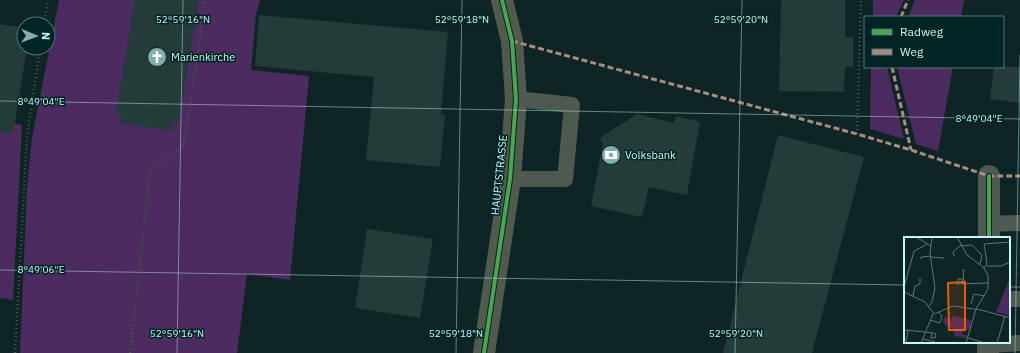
<svg xmlns="http://www.w3.org/2000/svg" width="1020" height="353" font-family="'IBM Plex Sans',sans-serif">
<style>
.green{fill:#4c2b60}
.building{fill:#243c39}
.lines{fill:none;stroke-linecap:round;stroke-linejoin:round}
.path{stroke:#4b5751;stroke-width:2.5;stroke-dasharray:1 3;stroke-linecap:butt}
.lane{stroke:#4e5950;stroke-width:16}
.street{stroke:#4e5950;stroke-width:22}
.secondary{stroke:#505b4e;stroke-width:22}
.quiet{stroke:#a88b81;stroke-width:3;stroke-dasharray:6 3;stroke-linecap:butt}
.cycleway-casing{stroke:#002424;stroke-width:6}
.cycleway{stroke:#4ca352;stroke-width:4}
.ticks{fill:none;stroke:#c3f8f6;stroke-width:1;stroke-opacity:0.45}
.labels{text-anchor:middle;stroke-width:3;stroke-linejoin:round;paint-order:stroke}
.poi-label{font-size:11px;fill:#c3f8f6;stroke:#002424;text-anchor:start}
.street-label{font-size:11px;fill:#c3f8f6;stroke:#002424}
.inset-road{fill:none;stroke:#577979;stroke-width:1}
.view{fill:#e8590c;fill-opacity:0.15;stroke:#e8590c;stroke-width:2}
.inset-edge{fill:none;stroke:#c3f8f6;stroke-width:2}
.ticks-label{font-size:10px;text-anchor:middle;fill:#c3f8f6;stroke:#002424;stroke-width:3;stroke-linejoin:round;paint-order:stroke}
</style>
<rect width="100%" height="100%" fill="#0f2525"/>
<g class="green">
<path d="M 59,0 L 260,0 L 256,14 L 251,70 L 309,76 L 290,280 L 247,274 L 237,353 L 20,353 L 27,187 L 32,138 Z"/>
<path d="M 873,0 L 904,0 L 896,17 L 873,17 Z"/>
<path d="M 915,0 L 964,0 L 961,17 L 908,17 Z"/>
<path d="M 871,67 L 887,67 L 904,139 L 870,129 Z"/>
<path d="M 897,67 L 953,67 L 938,151 L 916,144 Z"/>
<path d="M 0,121 L 22,125 L 13,300 L 0,298 Z"/>
</g>
<g class="building">
<path d="M 135,0 L 199,0 L 178,124 L 173,123 L 172,131 L 120,123 L 122,115 L 116,114 Z"/>
<path d="M 781,0 L 845,0 L 845,37 L 853,37 L 853,67 L 845,67 L 844,92 L 779,91 Z"/>
<path d="M 259,15 L 448,32 L 441,114 L 445,115 L 440,167 L 366,160 L 374,77 L 255,66 Z"/>
<path d="M 0,24 L 24,28 L 24,48 L 27,48 L 13,133 L 0,132 Z"/>
<path d="M 994,67 L 1020,67 L 1020,103 L 990,99 Z"/>
<path d="M 637,114 L 674,123 L 676,116 L 700,122 L 687,195 L 649,187 L 642,217 L 591,206 L 603,144 L 600,138 Z"/>
<path d="M 778,135 L 864,157 L 812,353 L 723,353 Z"/>
<path d="M 367,229 L 433,239 L 420,318 L 355,308 Z"/>
</g>
<g class="lines">
<g class="path">
<path d="M 44,24 L 48,0"/>
<path d="M 857,134 L 861,0"/>
<path d="M 15,353 L 27,136 L 40,48"/>
<path d="M 130,353 L 150,172 L 184,144 L 206,0"/>
</g>
<g class="lane">
<path d="M 510,179 L 565,179 L 572,105 L 516,99"/>
<path d="M 989,224 L 1020,223"/>
<path d="M 1009,299 L 1020,299"/>
<path d="M 988,345 L 1020,343"/>
</g>
<g class="street">
<path d="M 989,176 L 989,238"/>
<path d="M 988,353 L 988,342"/>
</g>
<path class="secondary" d="M 484,353 L 510,179 L 516,99 L 512,41 L 502,0"/>
<g class="quiet">
<path d="M 901,17 L 908,0"/>
<path d="M 512,41 L 857,134 L 911,150 L 989,176 L 1020,176"/>
<path d="M 892,67 L 911,150"/>
</g>
<g class="cycleway-casing">
<g id="cycleway">
<path d="M 989,176 L 989,238"/>
<path d="M 484,353 L 510,179 L 516,99 L 512,41 L 502,0"/>
</g>
</g>
<use href="#cycleway" class="cycleway"/>
</g>
<path class="ticks" d="M 0,101 L 1020,119M 0,270 L 905,285M 1009,287 L 1020,287M 177,353 L 183,0M 456,353 L 462,0M 735,353 L 742,0M 1015,353 L 1020,55"/>
<defs>
<g id="church-disc" transform="scale(1)"><circle r="9.5" fill="#84aead" stroke="#002424"/><path d="M-1.2-6h2.4v3.5h3.3v2.4h-3.3V6h-2.4V-.1h-3.3v-2.4h3.3Z" fill="#fff"/></g>
<g id="bank-disc" transform="scale(1)"><circle r="9.5" fill="#84aead" stroke="#002424"/><path d="M-6-4H6V4H-6ZM0-2.3a2.3 2.3 0 1 0 0 4.6a2.3 2.3 0 1 0 0-4.6Z" fill="#fff"/></g>
</defs>
<g fill-rule="evenodd">
<use href="#church-disc" x="157" y="57"/>
<use href="#bank-disc" x="611" y="155"/>
</g>
<g class="labels">
<g class="poi-label">
<text x="171" y="61">Marienkirche</text>
<text x="625" y="159">Volksbank</text>
</g>
<g class="street-label">
<text transform="translate(499 175) rotate(-84)" y="4">HAUPTSTRASSE</text>
</g>
</g>
<g transform="translate(904 237)">
<rect width="106" height="106" fill="#0f2525"/>
<path d="M 106,41 L 106,79 L 92,75 ZM 48,79 L 67,83 L 66,93 L 59,92 L 58,97 L 64,99 L 63,101 L 50,99 L 51,92 L 44,90 L 39,85 L 40,80 L 48,82 Z" fill="#4c2b60"/>
<path class="inset-road" d="M 12,0 L 27,9M 53,0 L 63,18 L 79,30 L 84,38 L 84,52 L 72,72 L 62,106M 57,9 L 68,8 L 78,18 L 76,27M 50,19 L 49,15 L 57,8M 27,20 L 40,21M 17,22 L 17,20 L 27,19M 83,29 L 97,29 L 106,25M 80,31 L 83,27 L 80,7 L 106,5M 52,47 L 84,46M 54,47 L 54,42 L 58,42 L 58,47M 60,47 L 59,33 L 61,33M 0,50 L 10,14 L 23,7M 0,55 L 21,65 L 30,77 L 49,69 L 77,73 L 106,81M 9,59 L 11,49 L 16,47 L 16,41M 67,67 L 70,57 L 80,59M 25,69 L 28,65 L 31,51 L 26,16 L 28,0M 26,83 L 36,86 L 38,79 L 35,75M 0,93 L 21,95M 22,95 L 28,96 L 27,101 L 31,101 L 32,97 L 28,96M 64,101 L 81,106M 19,102 L 31,105M 2,106 L 4,93M 17,106 L 29,77M 93,106 L 101,79"/>
<path class="view" d="M 61,45 L 61,93 L 45,93 L 44,46 Z"/>
<rect width="106" height="106" class="inset-edge"/>
</g>
<g class="ticks-label">
<text x="183" y="23">52°59'16"N</text>
<text x="462" y="23">52°59'18"N</text>
<text x="741" y="23">52°59'20"N</text>
<text x="41" y="105">8°49'04"E</text>
<text x="979" y="122">8°49'04"E</text>
<text x="41" y="273">8°49'06"E</text>
<text x="177" y="337">52°59'16"N</text>
<text x="456" y="337">52°59'18"N</text>
<text x="736" y="337">52°59'20"N</text>
</g>
<rect x="864" y="16" width="140" height="52" fill="#002424" stroke="#4e7978"/>
<rect x="872" y="29" width="20" height="6" fill="#4ca352" stroke="#4e7978"/>
<text x="900" y="36" font-size="12" fill="#c3f8f6">Radweg</text>
<rect x="872" y="49" width="20" height="6" fill="#a88b81" stroke="#4e7978"/>
<text x="900" y="56" font-size="12" fill="#c3f8f6">Weg</text>
<g transform="translate(36 36) rotate(91)"><circle r="19" fill="#002424" stroke="#4e7978"/>
<path d="M0-3L7 15L0 10L-7 15Z" fill="#84aead"/>
<text y="-6" font-size="11" font-weight="bold" text-anchor="middle" fill="#c3f8f6">N</text>
</g>
</svg>
